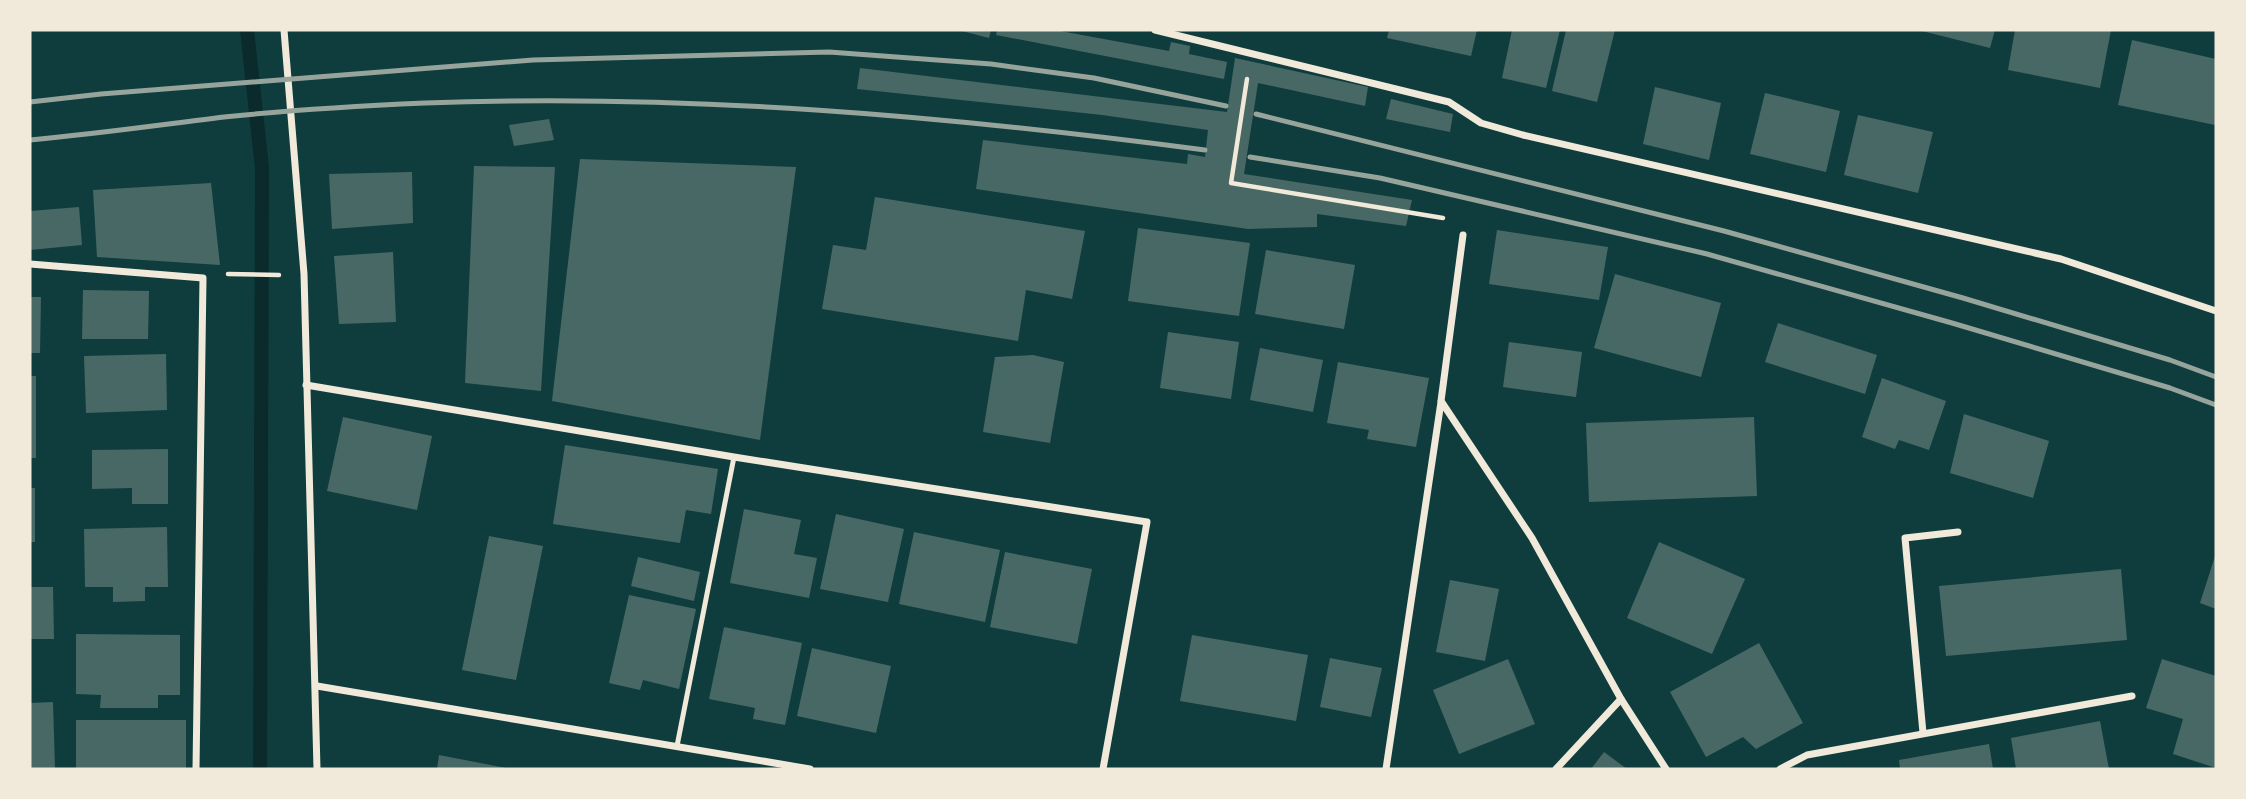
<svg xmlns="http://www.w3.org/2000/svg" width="2246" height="799" font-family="'Public Sans',sans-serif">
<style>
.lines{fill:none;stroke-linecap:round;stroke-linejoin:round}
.stream{stroke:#0a2a2b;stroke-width:14}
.building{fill:#486865}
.path{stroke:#f1e9da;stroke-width:4.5}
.service{stroke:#f1e9da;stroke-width:5}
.minor{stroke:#f1e9da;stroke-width:7}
.rail{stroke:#97a49c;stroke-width:5}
</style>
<rect width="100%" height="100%" fill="#0f3d3e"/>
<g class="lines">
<path class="stream" d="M 247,30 L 262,168 L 260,769"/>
</g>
<g class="building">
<path d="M 958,30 L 991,30 L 989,38 Z"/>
<path d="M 997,30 L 1055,30 L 1169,51 L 1171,42 L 1190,46 L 1189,54 L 1227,62 L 1224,79 L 996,35 Z"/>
<path d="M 1389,30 L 1477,30 L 1471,56 L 1387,38 Z"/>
<path d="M 1512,30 L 1560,30 L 1546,88 L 1502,78 Z"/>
<path d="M 1566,30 L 1615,30 L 1597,102 L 1552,91 Z"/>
<path d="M 1918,30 L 1995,30 L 1990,48 Z"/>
<path d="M 2015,30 L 2111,30 L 2100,88 L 2008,70 Z"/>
<path d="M 2132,40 L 2216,59 L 2215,125 L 2118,105 Z"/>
<path d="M 1235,58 L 1368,87 L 1365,106 L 1258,83 L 1244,174 L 1412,200 L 1406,226 L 1317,214 L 1317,227 L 1248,229 L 976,189 L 983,140 L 1187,164 L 1188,154 L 1205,157 L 1208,130 L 1102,115 L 857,89 L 860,68 L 1227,112 Z"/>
<path d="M 1655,87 L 1721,103 L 1709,160 L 1643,144 Z"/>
<path d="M 1765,93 L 1840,111 L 1826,172 L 1750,154 Z"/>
<path d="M 1391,99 L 1453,114 L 1450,132 L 1386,119 Z"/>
<path d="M 1858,115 L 1933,132 L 1918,193 L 1844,175 Z"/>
<path d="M 549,119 L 554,140 L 514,146 L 509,125 Z"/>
<path d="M 580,159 L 796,167 L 760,440 L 552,401 Z"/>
<path d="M 474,166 L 555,167 L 541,391 L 465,383 Z"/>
<path d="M 412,172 L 413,223 L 332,229 L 329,174 Z"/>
<path d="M 211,183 L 220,265 L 97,257 L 93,190 Z"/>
<path d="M 875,197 L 1085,231 L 1072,299 L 1026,290 L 1018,341 L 822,309 L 833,245 L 866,250 Z"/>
<path d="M 79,207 L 82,245 L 30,250 L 30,211 Z"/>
<path d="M 1138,228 L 1250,243 L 1239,316 L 1128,301 Z"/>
<path d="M 1497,230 L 1608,247 L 1599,300 L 1489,284 Z"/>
<path d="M 1266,250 L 1355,265 L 1344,329 L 1255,314 Z"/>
<path d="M 393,252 L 396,322 L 339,324 L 334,256 Z"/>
<path d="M 1615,274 L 1721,303 L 1701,377 L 1594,348 Z"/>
<path d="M 83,290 L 149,291 L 148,339 L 82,339 Z"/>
<path d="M 30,297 L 41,297 L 40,353 L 30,353 Z"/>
<path d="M 1778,323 L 1877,355 L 1865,394 L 1765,362 Z"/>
<path d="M 1168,332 L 1239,342 L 1231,399 L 1160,388 Z"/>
<path d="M 1509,342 L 1582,352 L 1576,397 L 1503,387 Z"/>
<path d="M 1260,348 L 1323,360 L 1313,412 L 1250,400 Z"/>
<path d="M 166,354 L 167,410 L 86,413 L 84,356 Z"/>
<path d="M 1033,355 L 1064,362 L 1050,443 L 983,432 L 995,357 Z"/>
<path d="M 1338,362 L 1429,378 L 1416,447 L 1367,439 L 1369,430 L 1327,423 Z"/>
<rect x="30" y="376" width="6" height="82"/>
<path d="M 1882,378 L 1946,401 L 1929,450 L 1899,440 L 1895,449 L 1862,437 Z"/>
<path d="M 1964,414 L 2049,441 L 2033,498 L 1950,473 Z"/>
<path d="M 343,417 L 432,436 L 417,510 L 327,491 Z"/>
<path d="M 1754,417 L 1757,496 L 1589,502 L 1586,423 Z"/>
<path d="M 565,445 L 718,469 L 711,514 L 686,510 L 680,543 L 553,524 Z"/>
<path d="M 168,449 L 168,504 L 132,504 L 132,488 L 92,489 L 92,450 Z"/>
<rect x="30" y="488" width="5" height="54"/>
<path d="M 744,509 L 801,520 L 794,554 L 817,558 L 809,598 L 730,583 Z"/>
<path d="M 836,514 L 904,529 L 888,602 L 820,589 Z"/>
<path d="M 167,527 L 168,587 L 145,587 L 145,601 L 113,602 L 113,587 L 85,587 L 84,529 Z"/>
<path d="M 914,532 L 1000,550 L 985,622 L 899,604 Z"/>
<path d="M 489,536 L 543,546 L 516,680 L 462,670 Z"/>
<path d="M 1659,542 L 1745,579 L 1712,654 L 1627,618 Z"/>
<path d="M 1005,552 L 1092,569 L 1077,644 L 990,627 Z"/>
<path d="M 2216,553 L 2216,609 L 2200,603 Z"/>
<path d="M 638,557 L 700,572 L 694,601 L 631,586 Z"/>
<path d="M 2121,569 L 2127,640 L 1946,656 L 1939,586 Z"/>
<path d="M 1450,580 L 1499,589 L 1485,661 L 1436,652 Z"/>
<path d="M 30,587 L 53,587 L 54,639 L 30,639 Z"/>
<path d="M 629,595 L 696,609 L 679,689 L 643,680 L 640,690 L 609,683 Z"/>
<path d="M 724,627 L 802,643 L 785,725 L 753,719 L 755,708 L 709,699 Z"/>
<path d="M 76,634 L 180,635 L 180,695 L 158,695 L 158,708 L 100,708 L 101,695 L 76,694 Z"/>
<path d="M 1192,635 L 1308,655 L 1296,721 L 1180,701 Z"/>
<path d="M 1759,643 L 1803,723 L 1756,749 L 1743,737 L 1706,757 L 1670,692 Z"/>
<path d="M 812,648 L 891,666 L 876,733 L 797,716 Z"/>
<path d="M 1330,658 L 1382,668 L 1371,717 L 1320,707 Z"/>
<path d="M 1508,659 L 1535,724 L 1459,754 L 1433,690 Z"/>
<path d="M 2162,659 L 2216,676 L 2216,768 L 2173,754 L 2183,719 L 2146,708 Z"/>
<path d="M 53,702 L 55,769 L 30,769 L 30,703 Z"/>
<rect x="76" y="720" width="110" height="49"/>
<path d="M 2100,721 L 2109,769 L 2016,769 L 2011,738 Z"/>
<path d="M 1989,744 L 1993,769 L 1900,769 L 1899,760 Z"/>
<path d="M 1604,752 L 1627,769 L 1591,769 Z"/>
<path d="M 439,755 L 506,768 L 506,769 L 437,769 Z"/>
</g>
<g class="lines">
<g class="path">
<path d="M 1247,79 L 1231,183 L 1443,218"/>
<path d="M 228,274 L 279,275"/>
</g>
<path class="service" d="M 677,746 L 734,457"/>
<g class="minor">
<path d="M 284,30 L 304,274 L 317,769"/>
<path d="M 1155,30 L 1449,102 L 1481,123 L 1523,135 L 2061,259 L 2216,311"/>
<path d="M 1463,235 L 1441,401 L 1532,538 L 1621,699 L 1666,769"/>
<path d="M 30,264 L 203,278 L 196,769"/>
<path d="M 306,385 L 734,457 L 1147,522 L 1103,769"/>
<path d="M 317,686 L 810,769"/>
<path d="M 1923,733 L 1905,538 L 1958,532"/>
<path d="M 1386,769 L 1441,402"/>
<path d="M 1556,769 L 1621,699"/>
<path d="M 1780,769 L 1807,755 L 2132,696"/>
</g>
<g class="rail">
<path d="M 30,102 L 101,94 L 533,60 L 829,52 L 991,64 L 1094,78 L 1226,106"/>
<path d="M 1256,114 L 1724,231 L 1963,298 L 2170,360 L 2216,377"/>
<path d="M 30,140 C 95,134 159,125 224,117 C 291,110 358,106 425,103 C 686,93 946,116 1205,150"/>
<path d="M 1250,157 L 1380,178 L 1707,254 L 1952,323 L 2170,388 L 2216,405"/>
</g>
</g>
<rect width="2246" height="799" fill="none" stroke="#f1e9da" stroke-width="63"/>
</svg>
